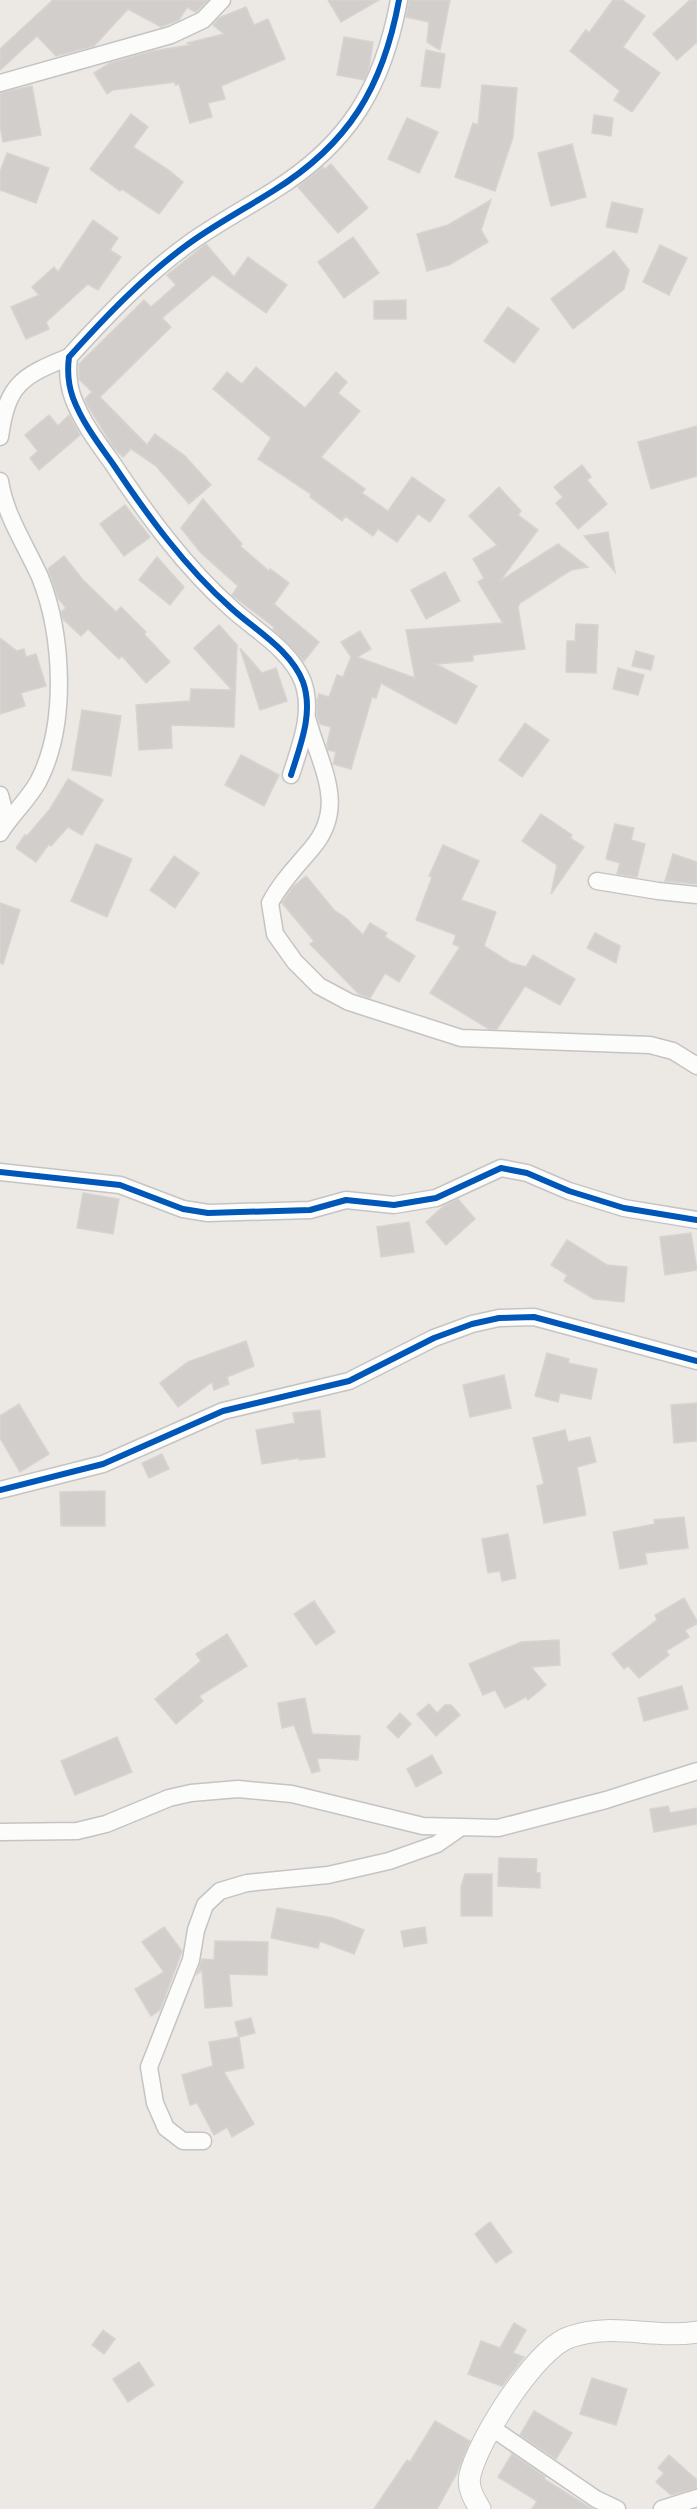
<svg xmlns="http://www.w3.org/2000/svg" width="697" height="2509" font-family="Figtree,sans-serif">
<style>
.building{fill:#d1cecb;stroke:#d7d4d0;stroke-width:1.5}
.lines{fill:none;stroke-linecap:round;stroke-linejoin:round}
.minor-casing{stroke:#c5c4c5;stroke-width:19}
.tertiary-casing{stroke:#c5c4c5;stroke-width:23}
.minor{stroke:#fcfcfb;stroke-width:16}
.tertiary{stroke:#fcfcfb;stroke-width:21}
.cycleway-casing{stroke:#fff;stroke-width:10}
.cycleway{stroke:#0057b8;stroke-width:6}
</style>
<rect width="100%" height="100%" fill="#ece8e4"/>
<g class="building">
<path d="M 53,0 L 208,0 L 197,11 L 195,12 L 187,7 L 179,20 L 161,27 L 128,9 L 94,46 L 56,56 L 37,36 L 0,70 L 0,49 Z"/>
<path d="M 328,0 L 379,0 L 341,22 Z"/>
<path d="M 409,0 L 450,0 L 440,50 L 427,42 L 429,22 L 406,17 Z"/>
<path d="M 613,0 L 622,0 L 645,16 L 623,47 L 660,73 L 632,112 L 614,100 L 620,91 L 570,51 L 586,30 L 589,33 Z"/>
<path d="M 690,0 L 697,0 L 697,42 L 677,60 L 653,34 Z"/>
<path d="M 246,7 L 254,25 L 268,19 L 285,59 L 221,86 L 225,99 L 208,103 L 212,117 L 190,123 L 179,84 L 175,85 L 175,82 L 113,90 L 107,94 L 94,73 L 110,63 L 153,51 L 190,45 L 187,43 L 224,34 L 213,25 L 219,18 Z"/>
<path d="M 344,37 L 373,42 L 369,68 L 364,80 L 337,75 Z"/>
<path d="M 426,50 L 445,54 L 440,88 L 421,86 Z"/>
<path d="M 482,85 L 517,88 L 513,137 L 495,191 L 455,177 L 473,123 L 478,125 Z"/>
<path d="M 32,86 L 41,135 L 3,142 L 0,125 L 0,93 Z"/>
<path d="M 131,114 L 148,127 L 133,147 L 170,171 L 183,182 L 159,214 L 122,189 L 120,191 L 90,169 Z"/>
<path d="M 594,115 L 613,118 L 611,136 L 592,133 Z"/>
<path d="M 407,118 L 438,132 L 419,173 L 388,159 Z"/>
<path d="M 572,144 L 586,197 L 551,206 L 538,153 Z"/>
<path d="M 7,153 L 49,168 L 36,203 L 0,190 L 0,172 Z"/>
<path d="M 331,164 L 368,208 L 338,233 L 298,187 L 323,167 L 325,169 Z"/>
<path d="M 491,200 L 481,230 L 488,242 L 449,265 L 427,271 L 417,234 L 448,225 Z"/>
<path d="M 612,202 L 643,209 L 637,233 L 606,227 Z"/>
<path d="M 93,220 L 118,238 L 110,250 L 121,257 L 98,290 L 88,284 L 46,322 L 49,329 L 26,339 L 11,307 L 39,295 L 32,287 L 54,267 L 58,272 Z"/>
<path d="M 353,237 L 379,273 L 344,298 L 318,262 Z"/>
<path d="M 206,244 L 234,277 L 248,257 L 287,285 L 266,313 L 213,275 L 162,318 L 171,327 L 100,397 L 147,445 L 155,434 L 185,456 L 211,485 L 189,504 L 156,466 L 131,449 L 123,457 L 114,448 L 86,403 L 85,399 L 92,392 L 79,379 L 79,364 L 144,300 L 151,307 L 176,285 L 167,275 Z"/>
<path d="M 660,245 L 687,258 L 669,295 L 643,282 Z"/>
<path d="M 614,251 L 629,270 L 624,289 L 573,329 L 551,299 Z"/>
<path d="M 406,300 L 406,319 L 374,319 L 374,301 Z"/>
<path d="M 508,307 L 539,329 L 514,363 L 484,341 Z"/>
<path d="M 256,367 L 305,408 L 336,372 L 347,382 L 338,393 L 360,411 L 321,457 L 365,489 L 362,493 L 388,511 L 412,477 L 445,500 L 430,522 L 418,514 L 397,542 L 378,529 L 373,536 L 345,516 L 342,521 L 310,497 L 311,494 L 258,459 L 271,438 L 213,389 L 227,372 L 242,384 Z"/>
<path d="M 49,415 L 58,426 L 69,415 L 80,435 L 39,470 L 30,458 L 38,451 L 25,435 Z"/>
<path d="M 697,426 L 697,476 L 651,489 L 638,442 Z"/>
<path d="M 582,465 L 591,477 L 587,480 L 607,504 L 578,529 L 556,503 L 563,497 L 554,487 Z"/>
<path d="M 499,487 L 521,511 L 518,515 L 538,530 L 500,581 L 558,544 L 588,567 L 571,570 L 520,603 L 518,607 L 525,649 L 473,655 L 473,661 L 436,664 L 477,686 L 456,724 L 381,683 L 376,698 L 372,697 L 351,769 L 333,764 L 336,752 L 328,750 L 327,744 L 331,727 L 320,724 L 317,716 L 317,700 L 319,694 L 329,697 L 337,675 L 343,677 L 351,657 L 341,642 L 360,631 L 371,649 L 357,657 L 415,678 L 406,630 L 503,623 L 478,582 L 484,578 L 473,559 L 497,545 L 469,516 Z"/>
<path d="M 203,499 L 242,544 L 240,546 L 269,571 L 270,569 L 289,583 L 274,604 L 319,642 L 304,661 L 273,629 L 274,627 L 232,595 L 238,586 L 201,553 L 181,528 Z"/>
<path d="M 125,505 L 150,537 L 124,556 L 100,524 Z"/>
<path d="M 608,532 L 615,572 L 584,536 Z"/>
<path d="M 64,556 L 83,580 L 116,612 L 121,607 L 146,632 L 144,634 L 170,662 L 146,683 L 122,656 L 119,659 L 88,629 L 81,636 L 63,619 L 61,612 L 66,608 L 58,598 L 48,569 Z"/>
<path d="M 157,557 L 184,587 L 170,605 L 139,580 Z"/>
<path d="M 445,572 L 460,601 L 426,619 L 411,590 Z"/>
<path d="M 576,624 L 598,625 L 596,673 L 566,672 L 567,641 L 575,641 Z"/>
<path d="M 219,625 L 237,645 L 234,727 L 171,725 L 172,748 L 139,750 L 136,705 L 190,701 L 191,689 L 232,690 L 194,648 Z"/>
<path d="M 0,638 L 17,651 L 24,649 L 26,657 L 36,654 L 46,686 L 21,693 L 25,706 L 0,714 Z"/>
<path d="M 240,648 L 262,673 L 276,668 L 287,701 L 260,710 Z"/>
<path d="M 636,651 L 654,656 L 651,670 L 632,666 Z"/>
<path d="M 618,668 L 644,675 L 638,695 L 613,689 Z"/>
<path d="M 82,710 L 121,716 L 111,776 L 72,770 Z"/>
<path d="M 525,723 L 549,740 L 522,777 L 499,760 Z"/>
<path d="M 241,755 L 279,775 L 264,806 L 225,785 Z"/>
<path d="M 68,779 L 103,800 L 82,835 L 68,827 L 51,846 L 49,844 L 36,862 L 16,848 L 25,835 L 27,836 L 50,809 Z"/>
<path d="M 541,814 L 572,835 L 570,838 L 584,847 L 551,894 L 557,865 L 522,841 Z"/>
<path d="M 615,824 L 634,828 L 631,840 L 645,844 L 637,877 L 617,874 L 620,863 L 606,859 Z"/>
<path d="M 96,844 L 132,859 L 107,917 L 71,901 Z"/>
<path d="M 443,845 L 479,861 L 461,900 L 496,912 L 484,946 L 511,963 L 526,967 L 533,955 L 575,979 L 560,1005 L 525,986 L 497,1029 L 489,1029 L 430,993 L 460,947 L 453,944 L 456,935 L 416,920 L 432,877 L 429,876 Z"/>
<path d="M 673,854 L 697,862 L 697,884 L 665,881 Z"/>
<path d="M 174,856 L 199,873 L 175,908 L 150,890 Z"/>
<path d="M 306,876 L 334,910 L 347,919 L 363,935 L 370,923 L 387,933 L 385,937 L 415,956 L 399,982 L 385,973 L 370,998 L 359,994 L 310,944 L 314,941 L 282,903 L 292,888 Z"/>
<path d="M 0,903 L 20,910 L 3,964 L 0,963 Z"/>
<path d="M 595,933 L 620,946 L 616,963 L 587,948 Z"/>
<path d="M 83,1193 L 119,1199 L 113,1234 L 77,1228 Z"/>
<path d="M 458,1199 L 475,1219 L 446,1245 L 426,1222 L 444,1206 Z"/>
<path d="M 409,1222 L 414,1252 L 381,1257 L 377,1227 Z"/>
<path d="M 691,1233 L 697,1270 L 665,1275 L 660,1237 Z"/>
<path d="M 567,1240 L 607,1265 L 627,1267 L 624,1302 L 594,1299 L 564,1281 L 567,1275 L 551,1265 Z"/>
<path d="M 246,1341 L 254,1366 L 227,1377 L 229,1384 L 214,1390 L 212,1382 L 178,1407 L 160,1383 L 188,1362 Z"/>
<path d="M 547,1353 L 569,1359 L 568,1363 L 597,1369 L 591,1399 L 560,1393 L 558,1402 L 535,1396 Z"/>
<path d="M 504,1375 L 511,1408 L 470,1417 L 463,1385 Z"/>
<path d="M 697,1403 L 697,1441 L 674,1443 L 671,1405 Z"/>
<path d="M 19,1404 L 49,1454 L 20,1472 L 0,1438 L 0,1416 Z"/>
<path d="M 320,1410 L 325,1457 L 299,1460 L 299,1458 L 262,1464 L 256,1430 L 295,1423 L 293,1413 Z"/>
<path d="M 565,1430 L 568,1442 L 590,1437 L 596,1462 L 577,1467 L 586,1515 L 544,1523 L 537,1486 L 544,1484 L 533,1438 Z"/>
<path d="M 162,1454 L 169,1469 L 149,1478 L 142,1463 Z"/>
<path d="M 105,1491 L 105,1526 L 61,1526 L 60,1492 Z"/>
<path d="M 684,1517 L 688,1548 L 645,1553 L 647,1564 L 620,1569 L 613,1532 L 655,1524 L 654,1520 Z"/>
<path d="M 508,1534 L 516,1578 L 502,1581 L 500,1571 L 488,1573 L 482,1539 Z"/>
<path d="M 684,1598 L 697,1621 L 697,1624 L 685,1630 L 689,1637 L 666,1651 L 669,1655 L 639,1678 L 628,1666 L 624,1669 L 612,1654 L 657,1620 L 655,1615 Z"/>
<path d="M 314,1601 L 335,1632 L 316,1645 L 294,1614 Z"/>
<path d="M 227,1634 L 247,1666 L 199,1696 L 203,1701 L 176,1724 L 155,1699 L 201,1661 L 196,1654 Z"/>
<path d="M 559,1640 L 560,1665 L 531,1667 L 546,1685 L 528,1700 L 526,1697 L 505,1708 L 495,1690 L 483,1695 L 469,1664 L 521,1642 Z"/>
<path d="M 682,1686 L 688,1709 L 644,1721 L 638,1698 Z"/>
<path d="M 305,1698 L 312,1734 L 360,1736 L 358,1760 L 322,1758 L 317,1759 L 320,1771 L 312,1773 L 294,1725 L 282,1728 L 278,1703 Z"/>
<path d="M 429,1704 L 437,1713 L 445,1705 L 451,1705 L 460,1715 L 436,1736 L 417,1714 Z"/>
<path d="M 400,1713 L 411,1724 L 398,1738 L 387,1727 Z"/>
<path d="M 117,1737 L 132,1772 L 75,1795 L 61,1761 Z"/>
<path d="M 432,1755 L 442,1773 L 416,1787 L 407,1769 Z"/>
<path d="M 668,1806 L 670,1813 L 697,1808 L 697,1824 L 654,1832 L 650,1809 Z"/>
<path d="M 499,1858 L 537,1859 L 536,1873 L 540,1873 L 540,1888 L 498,1886 Z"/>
<path d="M 465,1874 L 492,1874 L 492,1916 L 461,1916 L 461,1887 Z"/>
<path d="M 277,1908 L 333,1918 L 364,1930 L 354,1954 L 320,1941 L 318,1948 L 271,1938 Z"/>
<path d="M 164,1927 L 182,1951 L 160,2010 L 151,2016 L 135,1989 L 164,1972 L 142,1942 Z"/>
<path d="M 425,1927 L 427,1943 L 404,1947 L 401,1931 Z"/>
<path d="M 215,1941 L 268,1942 L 267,1975 L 229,1974 L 232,2006 L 205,2008 L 202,1970 L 197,1974 L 202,1959 L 214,1960 Z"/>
<path d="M 251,2018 L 255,2033 L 239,2037 L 244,2068 L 224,2072 L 254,2124 L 232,2137 L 227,2127 L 214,2135 L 197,2103 L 190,2105 L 182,2075 L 213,2066 L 209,2042 L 239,2037 L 235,2022 Z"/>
<path d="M 490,2222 L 512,2252 L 496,2263 L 475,2234 Z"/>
<path d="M 514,2323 L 526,2330 L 513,2353 L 524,2357 L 502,2386 L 468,2374 L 481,2341 L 500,2348 Z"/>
<path d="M 103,2330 L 115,2339 L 104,2354 L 92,2345 Z"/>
<path d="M 139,2362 L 154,2385 L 128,2402 L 113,2379 Z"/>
<path d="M 592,2378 L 627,2389 L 616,2425 L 580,2414 Z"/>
<path d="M 534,2411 L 572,2433 L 556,2459 L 520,2435 Z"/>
<path d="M 435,2421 L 470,2441 L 457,2473 L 437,2509 L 374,2509 L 407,2460 L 410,2462 Z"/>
<path d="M 512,2454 L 545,2477 L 544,2479 L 592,2509 L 532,2509 L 537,2501 L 498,2477 Z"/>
<path d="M 669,2455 L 697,2480 L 697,2488 L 671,2495 L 656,2482 L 664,2473 L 658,2468 Z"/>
</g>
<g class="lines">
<g class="minor-casing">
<g id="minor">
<path d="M 0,83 L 171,35 L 203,20 L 222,0"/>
<path d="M 0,437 C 7,385 21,376 69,357"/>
<path d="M 0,481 C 5,515 26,546 40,577 C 63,635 68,725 38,782 C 28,800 11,815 0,833"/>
<path d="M 308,721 C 320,766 348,806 312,848 C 297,866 281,882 270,903 L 275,934 L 295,962 L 319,986 L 349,1002 L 461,1038 L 650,1045 L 673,1051 L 697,1066"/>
<path d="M 291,775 C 300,746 314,713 303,682 C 291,650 255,630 231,608 C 185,567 147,515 113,464 C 98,443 82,422 73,398 C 68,384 67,372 69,357 C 106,316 146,274 191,242 C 218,223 246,208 273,191 C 349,144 383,87 399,0"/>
<path d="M 0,795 L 7,822"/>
<path d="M 597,881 L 658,891 L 697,895"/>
<path d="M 0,1172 L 120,1185 L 183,1209 L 208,1213 L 310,1210 L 346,1200 L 394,1205 L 436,1198 L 501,1168 L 527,1173 L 569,1191 L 624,1208 L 697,1220"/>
<path d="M 0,1490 L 103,1464 L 223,1411 L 349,1381 L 434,1338 L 472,1324 L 499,1318 L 534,1317 L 697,1361"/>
<path d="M 0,1832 L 77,1831 L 106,1824 L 169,1798 L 191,1793 L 238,1789 L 292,1794 L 423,1826 L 498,1828 L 606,1800 L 697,1771"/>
<path d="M 203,2141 L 183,2141 L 166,2128 L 155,2103 L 149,2067 L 191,1960 L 196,1930 L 205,1905 L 220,1891 L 247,1883 L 328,1875 L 389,1861 L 437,1844 L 460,1828"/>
<path d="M 492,2428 L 596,2499 L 617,2509"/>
<path d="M 662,2509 L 697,2498"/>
</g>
</g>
<g class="tertiary-casing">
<path id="tertiary" d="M 480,2509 C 474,2499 467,2487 470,2475 C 478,2440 536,2348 570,2337 C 612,2322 654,2339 697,2332"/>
</g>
<use href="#minor" class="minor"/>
<use href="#tertiary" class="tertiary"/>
<g class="cycleway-casing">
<g id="cycleway">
<path d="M 291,775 C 300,746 314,713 303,682 C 291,650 255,630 231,608 C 185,567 147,515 113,464 C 98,443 82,422 73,398 C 68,384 67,372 69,357 C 106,316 146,274 191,242 C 218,223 246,208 273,191 C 349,144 383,87 399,0"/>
<path d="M 0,1172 L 120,1185 L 183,1209 L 208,1213 L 310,1210 L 346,1200 L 394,1205 L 436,1198 L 501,1168 L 527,1173 L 569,1191 L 624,1208 L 697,1220"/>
<path d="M 0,1490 L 103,1464 L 223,1411 L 349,1381 L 434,1338 L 472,1324 L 499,1318 L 534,1317 L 697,1361"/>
</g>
</g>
<use href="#cycleway" class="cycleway"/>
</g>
</svg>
